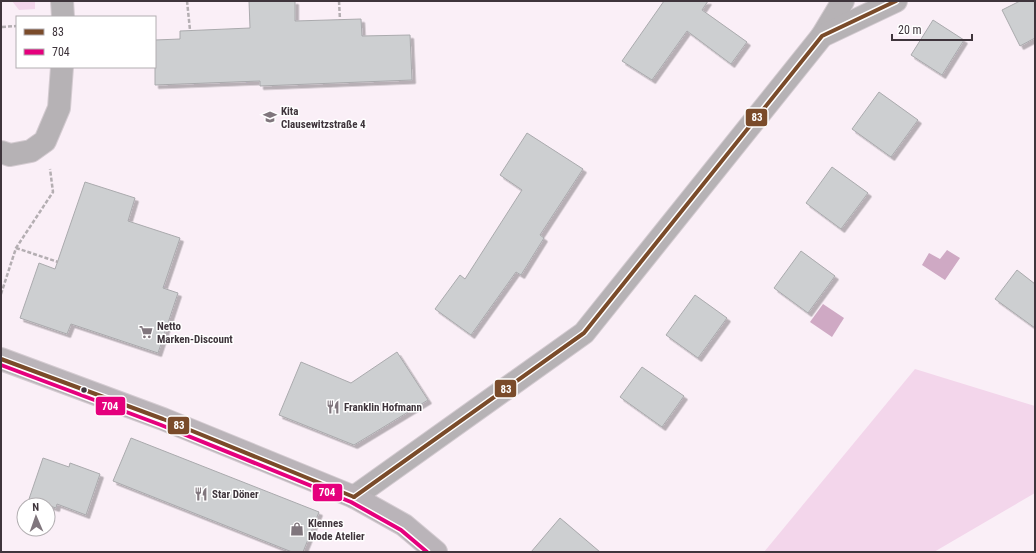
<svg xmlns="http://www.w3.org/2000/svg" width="1036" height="553" font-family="'Roboto Condensed',sans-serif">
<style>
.green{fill:#f3d6eb}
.water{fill:#cfa9c4}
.building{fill:#cdcfd1;stroke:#aaaaad;filter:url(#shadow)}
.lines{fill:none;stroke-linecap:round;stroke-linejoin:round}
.minor-casing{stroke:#d4cbd1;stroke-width:24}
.major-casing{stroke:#d4cbd1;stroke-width:24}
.path{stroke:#b4aeb2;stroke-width:2.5;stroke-dasharray:4 2;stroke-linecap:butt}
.minor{stroke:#b6b2b5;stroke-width:22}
.major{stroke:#bab4b9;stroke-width:22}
.bus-1-casing{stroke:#fff;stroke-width:7}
.bus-2-casing{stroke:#fff;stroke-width:7}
.bus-1{stroke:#7a4b2a;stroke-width:4}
.bus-2{stroke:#e5007d;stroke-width:4}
.bus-dot{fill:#3f353c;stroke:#fff;stroke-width:1.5}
.labels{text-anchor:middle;stroke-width:3;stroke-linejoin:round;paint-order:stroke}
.poi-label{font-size:11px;font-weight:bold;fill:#3f353c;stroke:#fff;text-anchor:start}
.line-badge{stroke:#fff;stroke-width:1.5}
.badge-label{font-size:11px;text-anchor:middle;font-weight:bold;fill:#fff}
</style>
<defs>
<filter id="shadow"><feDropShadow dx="3.5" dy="3.5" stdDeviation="0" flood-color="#0004"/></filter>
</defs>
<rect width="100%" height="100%" fill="#faeff7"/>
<g class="green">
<path d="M 12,1 L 35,1 L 35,9 L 19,10 Z"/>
<path d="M 915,369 L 1035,406 L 1035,493 L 934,552 L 764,552 Z"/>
</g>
<g class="water">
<path d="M 947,250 L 960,258 L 945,280 L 922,265 L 929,253 L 940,259 Z"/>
<path d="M 823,304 L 844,318 L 832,337 L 810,322 Z"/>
</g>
<g class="building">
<path d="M 249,1 L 295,1 L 295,21 L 361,19 L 362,36 L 410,35 L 412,80 L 260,86 L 260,81 L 155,85 L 155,40 L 180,39 L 180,31 L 250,28 Z"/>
<path d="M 664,1 L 708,1 L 702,10 L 747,42 L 731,64 L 687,31 L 652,80 L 622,61 Z"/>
<path d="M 1020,1 L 1035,1 L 1035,38 L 1020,46 L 1002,10 Z"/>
<path d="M 933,20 L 964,40 L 942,75 L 911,55 Z"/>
<path d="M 879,92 L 918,120 L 891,157 L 852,129 Z"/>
<path d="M 527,133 L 583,169 L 540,235 L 544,238 L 521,275 L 516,272 L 471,335 L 435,309 L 460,275 L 465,279 L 522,190 L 500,175 Z"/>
<path d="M 832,167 L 868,193 L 841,229 L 806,203 Z"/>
<path d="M 85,182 L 135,198 L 128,221 L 180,238 L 163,288 L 178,293 L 158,353 L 71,324 L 67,334 L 20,318 L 39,263 L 55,269 Z"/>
<path d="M 801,251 L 835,276 L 808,313 L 774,288 Z"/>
<path d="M 1017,270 L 1035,284 L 1035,328 L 995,299 Z"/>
<path d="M 695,295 L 727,318 L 698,358 L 666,335 Z"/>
<path d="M 397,352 L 428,400 L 354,445 L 279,415 L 301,362 L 351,383 Z"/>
<path d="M 642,367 L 684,396 L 662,427 L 620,397 Z"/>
<path d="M 131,438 L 319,512 L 303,552 L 292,552 L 113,481 Z"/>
<path d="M 43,458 L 69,467 L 70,463 L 100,474 L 86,515 L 57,504 L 56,508 L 29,499 Z"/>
<path d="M 560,518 L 600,552 L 531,552 Z"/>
</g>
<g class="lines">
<g class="minor-casing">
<g id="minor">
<path d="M 62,1 L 63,17"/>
<path d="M 822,36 L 843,1"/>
<path d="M 1,152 L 10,155 L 31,151 L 45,141 L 59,108 L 62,67"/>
<path d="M 354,497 L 584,333 L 822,36 L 896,1"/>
</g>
</g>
<g class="major-casing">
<path id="major" d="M 1,359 L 163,419 L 354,497 L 404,525 L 436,552"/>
</g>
<g class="path">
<path d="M 187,1 L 190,30"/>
<path d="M 339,1 L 340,20"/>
<path d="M 2,27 L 17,26"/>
<path d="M 16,248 L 58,262"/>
<path d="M 1,294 L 16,248 L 53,192 L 50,169"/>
</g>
<use href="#minor" class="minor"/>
<use href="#major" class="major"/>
<g class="bus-1-casing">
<g id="bus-1">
<path d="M 1,359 L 163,419 L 354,497"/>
<path d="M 354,497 L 584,333 L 822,36 L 896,1"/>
</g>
</g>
<g class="bus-2-casing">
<path id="bus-2" d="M 1,365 L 161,425 L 351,502 L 401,530 L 427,552"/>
</g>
<use href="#bus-1" class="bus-1"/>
<use href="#bus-2" class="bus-2"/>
</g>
<defs>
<g id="school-bare" transform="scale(1.08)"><path d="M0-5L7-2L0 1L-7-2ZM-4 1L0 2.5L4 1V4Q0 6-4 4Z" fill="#80767d" stroke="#fff" stroke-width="2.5" paint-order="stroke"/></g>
<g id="supermarket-bare" transform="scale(1.08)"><path d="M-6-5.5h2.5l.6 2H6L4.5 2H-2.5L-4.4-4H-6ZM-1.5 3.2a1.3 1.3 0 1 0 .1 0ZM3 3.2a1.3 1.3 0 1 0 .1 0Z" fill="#80767d" stroke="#fff" stroke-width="2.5" paint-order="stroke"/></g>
<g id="restaurant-bare" transform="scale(1.08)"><path d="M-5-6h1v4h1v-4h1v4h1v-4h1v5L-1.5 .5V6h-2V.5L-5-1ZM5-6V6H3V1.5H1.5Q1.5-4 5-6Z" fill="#80767d" stroke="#fff" stroke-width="2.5" paint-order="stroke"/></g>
<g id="shop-bare" transform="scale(1.08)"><path d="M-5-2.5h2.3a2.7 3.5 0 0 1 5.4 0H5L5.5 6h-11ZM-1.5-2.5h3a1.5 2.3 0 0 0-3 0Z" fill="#80767d" stroke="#fff" stroke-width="2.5" paint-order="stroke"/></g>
</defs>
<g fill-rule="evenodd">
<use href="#school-bare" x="270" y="117"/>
<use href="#supermarket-bare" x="146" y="332"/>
<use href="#restaurant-bare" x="333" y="407"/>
<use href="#restaurant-bare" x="201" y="494"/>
<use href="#shop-bare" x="297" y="529"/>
</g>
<circle class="bus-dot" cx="84" cy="390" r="3.5"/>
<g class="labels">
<g class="poi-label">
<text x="281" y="115">Kita<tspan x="281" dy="13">Clausewitzstraße 4</tspan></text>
<text x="157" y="330">Netto<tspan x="157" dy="13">Marken-Discount</tspan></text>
<text x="344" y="411">Franklin Hofmann</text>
<text x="212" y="498">Star Döner</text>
<text x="308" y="527">Klennes<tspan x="308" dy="13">Mode Atelier</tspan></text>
</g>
</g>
<g class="line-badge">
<rect x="745" y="108" width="23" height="19" rx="4" fill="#7a4b2a"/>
<rect x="494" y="379" width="23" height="19" rx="4" fill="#7a4b2a"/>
<rect x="95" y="396" width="31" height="20" rx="4" fill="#e5007d"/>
<rect x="167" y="416" width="23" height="19" rx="4" fill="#7a4b2a"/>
<rect x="312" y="483" width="31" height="19" rx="4" fill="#e5007d"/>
</g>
<g class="badge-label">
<text x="757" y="121">83</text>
<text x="506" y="393">83</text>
<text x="110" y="410">704</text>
<text x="179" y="429">83</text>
<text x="327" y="496">704</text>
</g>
<rect width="1036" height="553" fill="none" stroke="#3f353c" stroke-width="4"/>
<rect x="16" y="16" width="140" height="52" fill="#ffffff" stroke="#b2aeb1"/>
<rect x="24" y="29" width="20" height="6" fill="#7a4b2a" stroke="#b2aeb1"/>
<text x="52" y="36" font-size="12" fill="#3f353c">83</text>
<rect x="24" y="49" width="20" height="6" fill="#e5007d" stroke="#b2aeb1"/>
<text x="52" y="56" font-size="12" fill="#3f353c">704</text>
<g transform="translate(36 517) rotate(358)"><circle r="19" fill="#ffffff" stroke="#b2aeb1"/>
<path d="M0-3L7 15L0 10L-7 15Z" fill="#80767d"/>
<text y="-6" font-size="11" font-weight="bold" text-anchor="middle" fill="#3f353c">N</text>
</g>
<path d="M892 34v6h80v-6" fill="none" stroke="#3f353c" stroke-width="2"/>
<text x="898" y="34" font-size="12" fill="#3f353c" stroke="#ffffff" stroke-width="3" paint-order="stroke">20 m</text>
</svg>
